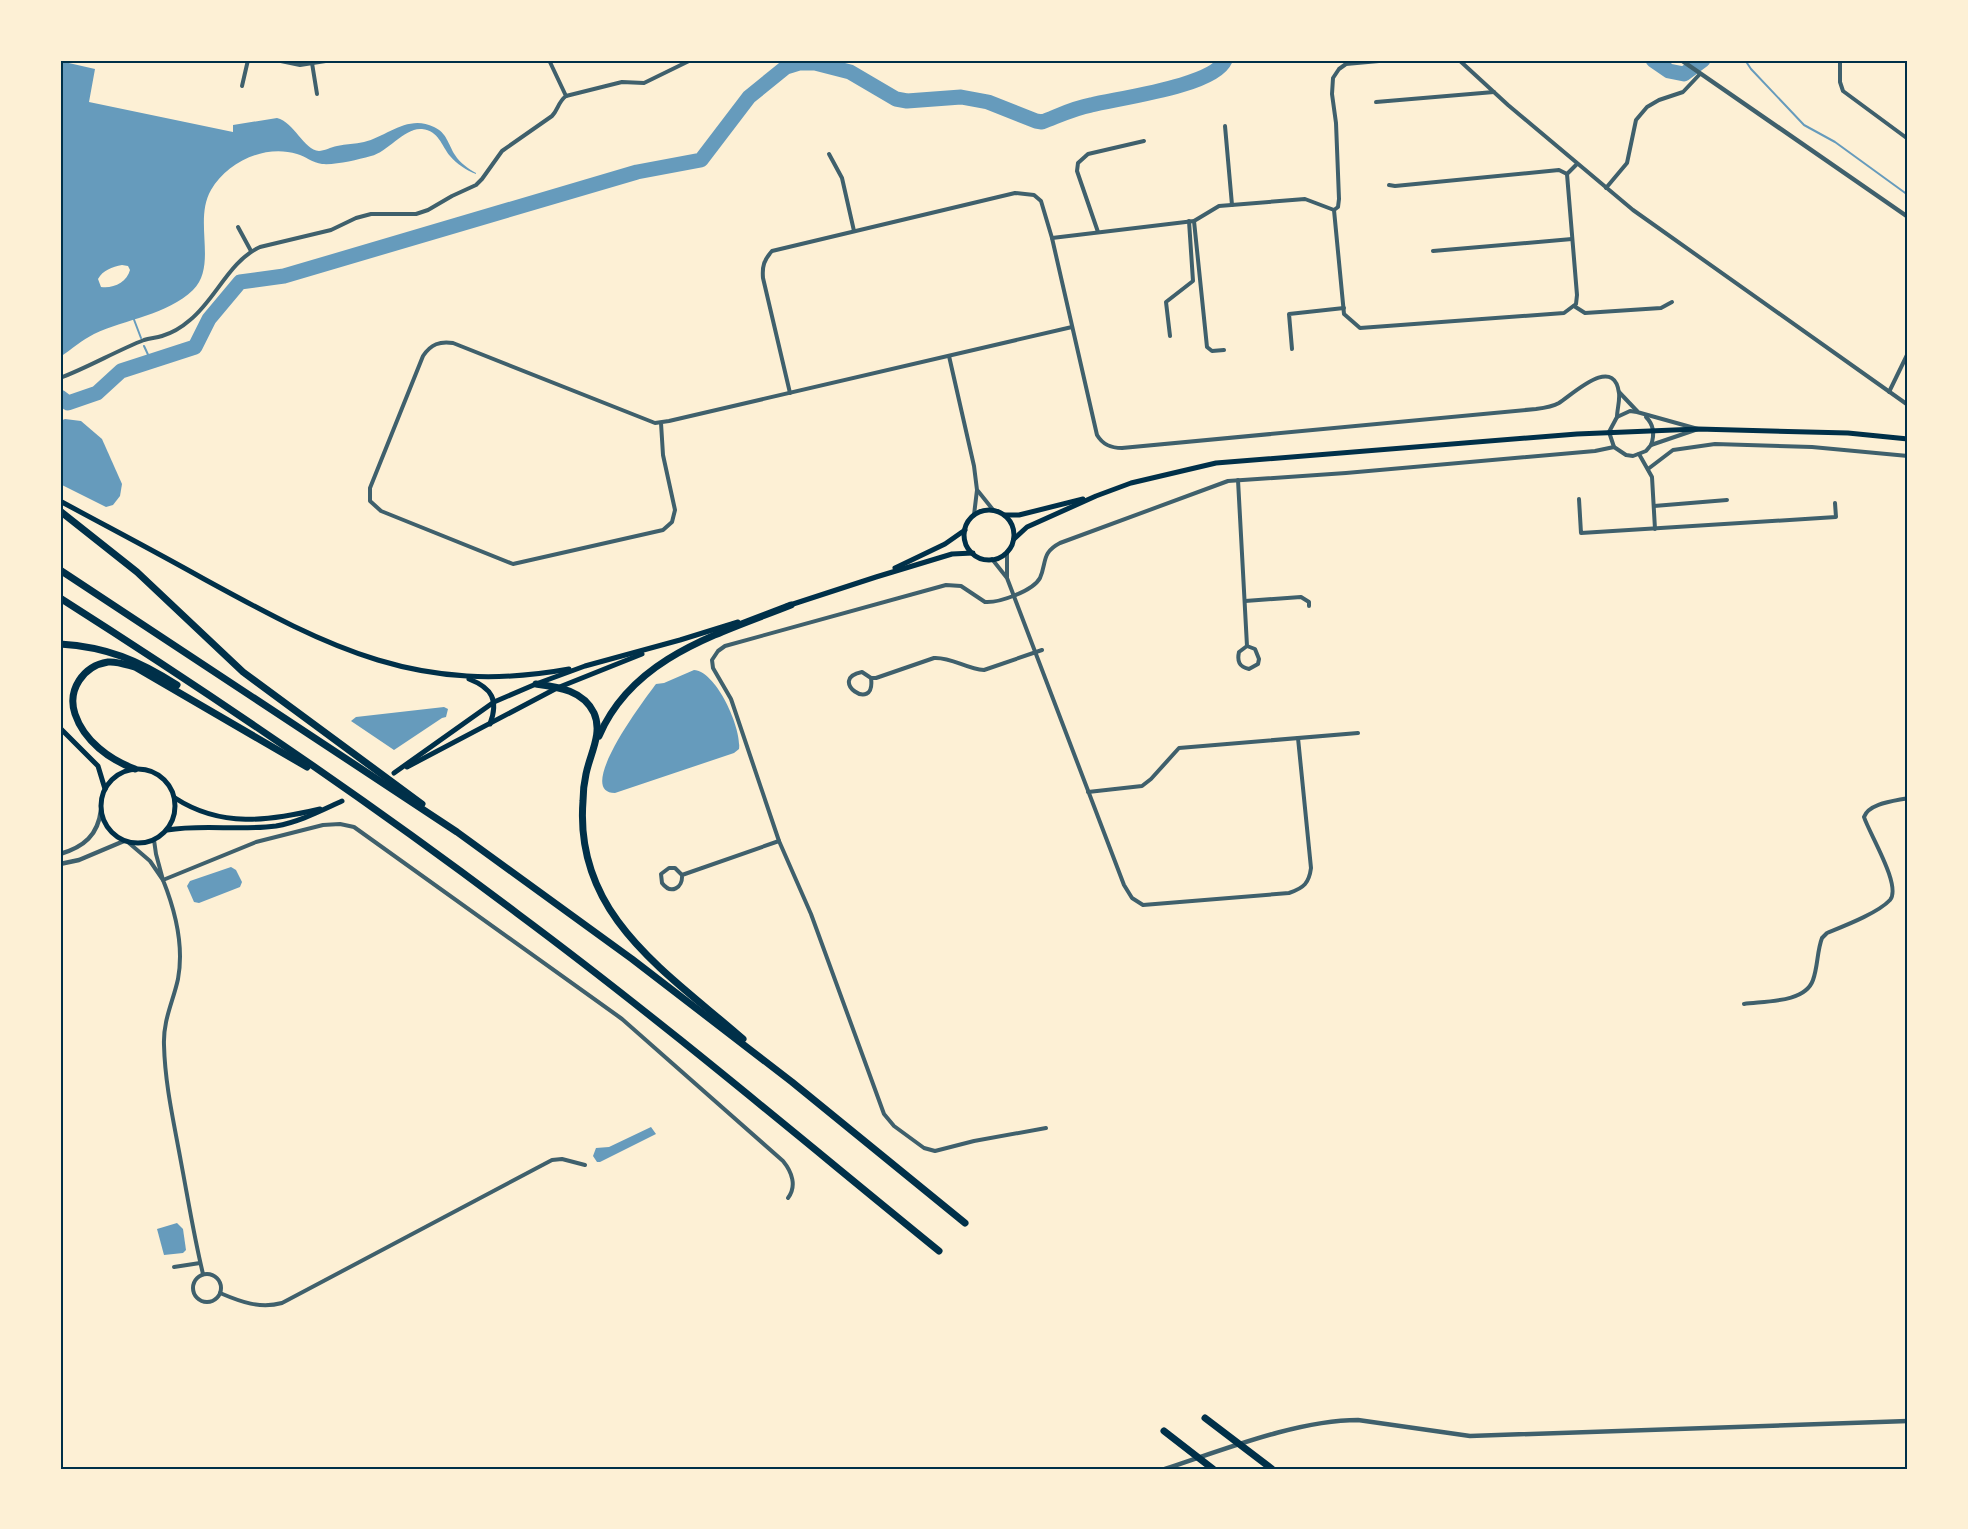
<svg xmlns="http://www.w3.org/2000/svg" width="1968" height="1529" font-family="Roboto,sans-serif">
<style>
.water{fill:#669bbc;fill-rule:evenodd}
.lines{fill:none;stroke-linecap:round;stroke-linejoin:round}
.stream{stroke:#669bbc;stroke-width:2}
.river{stroke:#669bbc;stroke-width:15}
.minor{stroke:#3f606c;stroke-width:4}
.tertiary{stroke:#3f606c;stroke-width:4.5}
.secondary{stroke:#003049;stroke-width:5}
.motorway{stroke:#003049;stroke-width:7}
.neatline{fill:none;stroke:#003049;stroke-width:2}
</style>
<rect width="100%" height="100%" fill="#fdf0d5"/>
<g class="water">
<path d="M 60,61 L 95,69 L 89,102 L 233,132 L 233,125 L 277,118 C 294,122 304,150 319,151 C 324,151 331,147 337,146 C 346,144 355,144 364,142 C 388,136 408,114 434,127 C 447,133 448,144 455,155 C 460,163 469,169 476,173 L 476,174 C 466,170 457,164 450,156 C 441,145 439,131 422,129 C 405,127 388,152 371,156 C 356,160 337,165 322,164 C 313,163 305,156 297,154 C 265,144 227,162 211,190 C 193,221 218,265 193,290 C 167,315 126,319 94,334 C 82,340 72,349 60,357 ZM 122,265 L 128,266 L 130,270 C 127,282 113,289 101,287 L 98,279 C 103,270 112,267 122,265 Z"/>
<path d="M 65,419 L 81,421 L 102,439 L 122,484 L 120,496 L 113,505 L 106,507 L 60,484 L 60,421 Z"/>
<path d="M 694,670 C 716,671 742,728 739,749 L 734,753 L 615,793 C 573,793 647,696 656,684 L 664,683 Z"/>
<path d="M 444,707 L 448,709 L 446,717 L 442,718 L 394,750 L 351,721 L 356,717 Z"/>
<path d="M 231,867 L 236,870 L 242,882 L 240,887 L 199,903 L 194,902 L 187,886 L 190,881 Z"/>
<path d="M 651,1127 L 656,1134 L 600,1162 L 597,1162 L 593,1156 L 596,1148 L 609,1147 Z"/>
<path d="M 177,1223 L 183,1229 L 186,1250 L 183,1253 L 164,1255 L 157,1229 Z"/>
</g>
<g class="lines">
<g class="stream">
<path d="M 1745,60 L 1751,69 L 1804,125 L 1835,142 L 1908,195"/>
<path d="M 133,317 L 141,338"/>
<path d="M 144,346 L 151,361"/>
</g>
<g class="river">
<path d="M 1653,60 L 1669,71 L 1684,74 L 1703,60"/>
<path d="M 60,397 L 68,403 L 97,393 L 121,371 L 195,347 L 209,319 L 240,282 L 284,276 L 637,172 L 701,160 L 749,97 L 786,67 L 799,63 L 815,63 L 850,72 L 896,99 L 907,101 L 961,97 L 988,102 L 1036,121 L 1042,122 C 1058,116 1074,108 1091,105 C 1119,98 1214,86 1225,60"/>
</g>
<g class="minor">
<path d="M 276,60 L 300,65 L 332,60"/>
<path d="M 549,60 L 566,96"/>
<path d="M 1459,60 L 1508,105 L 1633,210 L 1908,405"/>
<path d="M 1840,60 L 1840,82 L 1843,91 L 1908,139"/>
<path d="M 312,63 L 317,94"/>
<path d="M 242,86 L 248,60"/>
<path d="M 566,96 L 622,82 L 644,83 L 691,60"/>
<path d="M 1376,102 L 1494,92"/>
<path d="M 1225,126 L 1232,205"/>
<path d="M 829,154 L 842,178 L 854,231"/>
<path d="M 1389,185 L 1395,186 L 1559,170 L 1567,174"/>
<path d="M 1606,188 L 1627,163 L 1636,120 L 1647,107 L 1659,100 L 1683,92 L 1700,74"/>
<path d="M 1334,210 L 1338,207 L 1339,199 L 1336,123 L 1332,94 L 1333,78 L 1339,69 L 1346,64 L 1390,60"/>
<path d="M 1194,221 L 1207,347 L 1212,351 L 1224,350"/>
<path d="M 238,227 L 251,251"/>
<path d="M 1098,232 L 1077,171 L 1078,163 L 1088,154 L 1144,141"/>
<path d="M 1052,238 L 1194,221 L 1219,206 L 1305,199 L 1334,210 L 1344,314 L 1360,328 L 1564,313 L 1576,304 L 1577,295 L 1567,174 L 1577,164"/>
<path d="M 1433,251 L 1572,239"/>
<path d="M 1574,306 L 1585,313 L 1661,308 L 1672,302"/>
<path d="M 1170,336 L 1166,302 L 1193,281 L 1189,221"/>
<path d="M 1292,349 L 1289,314 L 1344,308"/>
<path d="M 949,356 L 974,466 L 977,490 L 974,515"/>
<path d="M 60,378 C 89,367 116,351 144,340 C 150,338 156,338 162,336 C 172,333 182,327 190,320 C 216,299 229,261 260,247 L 331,230 L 356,218 L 371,214 L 416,214 L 428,210 L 452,196 L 476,185 L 482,179 L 502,151 L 552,116 C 558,110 558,102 566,96"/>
<path d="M 1619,392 L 1637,411"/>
<path d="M 1889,392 L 1908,353"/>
<path d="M 790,393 L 763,278 C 762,266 764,260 772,251 L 1015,193 L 1034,195 L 1041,201 L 1052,238 L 1097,435 C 1103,445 1111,448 1122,448 L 1536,409 C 1544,408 1552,407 1559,403 C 1572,395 1614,354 1619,393 C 1620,401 1617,410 1617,417"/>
<path d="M 1630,411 L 1637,412 L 1698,429 L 1651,445 L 1646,451 L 1633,456 L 1626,455 L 1614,447 L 1609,432 L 1617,417 Z"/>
<path d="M 1646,417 C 1654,425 1655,434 1651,445"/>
<path d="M 661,423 L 663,455 L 675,510 L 672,522 L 663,530 L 513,564 L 381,511 L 370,501 L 370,488 L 423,356 C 431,344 440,341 453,343 L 655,423 L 669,421 L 1072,327"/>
<path d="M 1639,454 L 1652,477 L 1655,529"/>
<path d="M 1648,469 L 1673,450 L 1715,444 L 1812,447 L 1908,456"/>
<path d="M 1238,480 L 1247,646 L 1239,652 C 1237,661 1239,667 1249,669 L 1258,664 L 1259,659 L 1255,649 L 1247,646"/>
<path d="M 978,491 L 994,511"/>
<path d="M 1579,499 L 1581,533 L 1836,517 L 1835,503"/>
<path d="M 1654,506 L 1727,500"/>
<path d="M 992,559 L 1007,578 L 1124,885 L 1132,898 L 1143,905 L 1289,893 C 1304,888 1309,883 1311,868 L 1298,738"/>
<path d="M 1007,577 L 1007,552"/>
<path d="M 1245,601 L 1301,597 L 1309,602 L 1309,606"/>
<path d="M 871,678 C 876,715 826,679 862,672 L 871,678 L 876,678 L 934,658 C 952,657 966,669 984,670 L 1042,650"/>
<path d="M 1088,792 L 1142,786 L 1151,779 L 1179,748 L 1358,733"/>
<path d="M 129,843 L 150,861 L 163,880 L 156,854 L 154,840"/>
<path d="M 682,875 C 683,888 671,895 662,883 L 661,874 L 669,868 L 675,868 L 682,875 L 779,841"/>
<path d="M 1744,1004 C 1765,1001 1805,1003 1813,980 C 1818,966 1817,951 1822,938 L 1827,933 C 1844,926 1878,913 1890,900 C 1902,886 1869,833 1864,817 C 1869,803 1895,801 1908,798"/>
<path d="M 1046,1128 L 974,1141 L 935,1151 L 924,1148 L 894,1126 L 884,1114 L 811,914 L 779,841 L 731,699 L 713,668 L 712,660 L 718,651 L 725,646 L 946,585 L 961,586 L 985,602 C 999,603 1033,591 1040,578 C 1047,562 1041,553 1060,543 L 1228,481 L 1346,473 L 1595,451 L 1614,447"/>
<path d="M 174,1267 L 200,1263"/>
<circle cx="207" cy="1288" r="14"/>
<path d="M 203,1274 C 194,1237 188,1199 181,1162 C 174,1123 165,1085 164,1045 C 163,1020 173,1002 178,979 C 184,947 175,910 163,880 L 256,842 L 323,825 L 340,824 L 354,827 L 622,1019 L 783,1161 C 792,1172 797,1186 788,1198"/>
<path d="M 220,1293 C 241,1302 260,1309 282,1303 L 552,1160 L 562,1159 L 585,1165"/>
</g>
<g class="tertiary">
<path d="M 1681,60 L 1908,217"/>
<path d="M 60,854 C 84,847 98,835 101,810"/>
<path d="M 60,864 L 79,860 L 124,841"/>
<path d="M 1165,1469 C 1223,1450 1298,1420 1358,1420 L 1470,1436 L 1908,1421"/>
</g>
<g class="secondary">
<path d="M 60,501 C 108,527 156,552 204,579 C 330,648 420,696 569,669"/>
<circle cx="989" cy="535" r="25"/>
<path d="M 1005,515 L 1019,515 L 1083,499"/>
<path d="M 1014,539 L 1027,527 L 1096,496 L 1131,483 L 1216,463 L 1577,434 L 1698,429 L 1848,433 L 1908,439"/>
<path d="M 895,568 L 945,544 L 965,530"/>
<path d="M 787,606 L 876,577 L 952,554 L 973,553"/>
<path d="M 469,679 C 492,688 499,700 490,724"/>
<path d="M 60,728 L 98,766 L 105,789"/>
<path d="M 407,767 L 557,688 L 642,654"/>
<circle cx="138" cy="806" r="37"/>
<path d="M 394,773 L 494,702 L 536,684 L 585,666 L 680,640 L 738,622"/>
<path d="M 175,798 C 221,828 269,821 320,809"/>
<path d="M 167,830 C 203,824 239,831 276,826 C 299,822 320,811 342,801"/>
</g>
<g class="motorway">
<path d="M 60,511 L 137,572 L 243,672 L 422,804"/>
<path d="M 60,570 L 457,832 L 632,959 L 792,1082 L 965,1223"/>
<path d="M 60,598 C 217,698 370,802 518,914 C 662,1021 800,1138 939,1251"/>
<path d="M 60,644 C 107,647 138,660 177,685"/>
<path d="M 536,684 C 558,687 583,690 594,713 C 603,733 590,754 586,774 C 584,783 583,792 583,801 C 574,916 667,972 743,1039"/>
<path d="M 599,736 C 633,657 718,634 791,605"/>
<path d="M 135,769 C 110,760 84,741 75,714 C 67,690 83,666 108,662 C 117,661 127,665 135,667 L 307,767"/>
<path d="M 1205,1418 L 1272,1469"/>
<path d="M 1164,1431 L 1213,1469"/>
</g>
</g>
<rect width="1968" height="1529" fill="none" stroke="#fdf0d5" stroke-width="123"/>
<rect x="62" y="62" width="1844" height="1406" class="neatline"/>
</svg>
